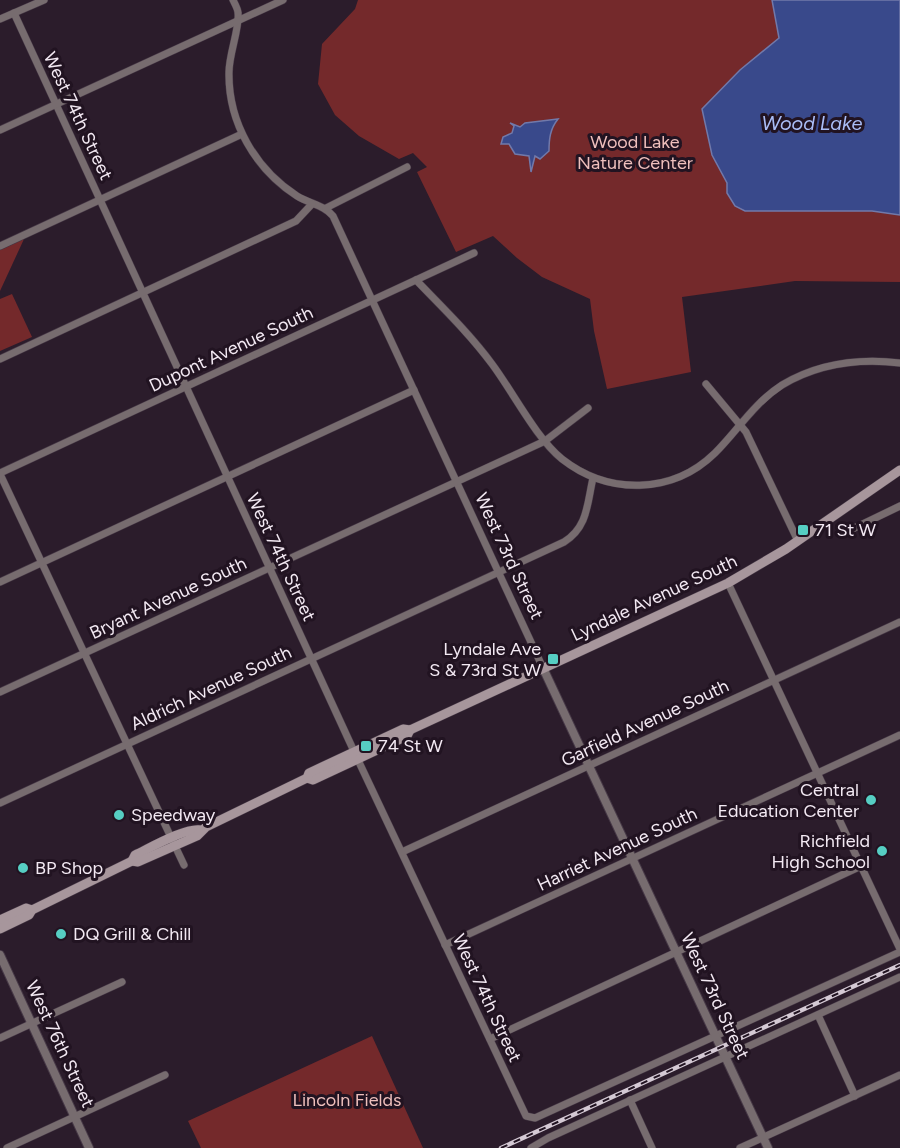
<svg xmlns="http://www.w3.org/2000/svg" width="900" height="1148" font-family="Figtree,sans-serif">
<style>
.green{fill:#74292b}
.water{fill:#39498b;stroke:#7179aa;stroke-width:1.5}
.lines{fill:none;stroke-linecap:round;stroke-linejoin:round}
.minor-casing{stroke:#473947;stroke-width:8}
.tertiary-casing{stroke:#473947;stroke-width:10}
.secondary-casing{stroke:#473947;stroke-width:10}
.minor{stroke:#776c6f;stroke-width:7}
.tertiary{stroke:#776c6f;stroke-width:8}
.secondary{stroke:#a7969c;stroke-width:9}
.rail-casing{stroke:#d4c9d4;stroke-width:4.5}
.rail{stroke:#211321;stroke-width:2;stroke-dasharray:7;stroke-linecap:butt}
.poi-dot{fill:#56cec3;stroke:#211321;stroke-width:2}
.labels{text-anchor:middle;stroke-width:6;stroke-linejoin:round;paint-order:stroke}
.street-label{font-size:18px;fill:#f3e9f3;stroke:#211321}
.park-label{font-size:18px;fill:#efbfbc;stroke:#211321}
.poi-label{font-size:18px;fill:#f3e9f3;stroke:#211321;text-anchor:start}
.water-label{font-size:20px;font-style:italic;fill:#aabdf6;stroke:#211321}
</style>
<rect width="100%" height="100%" fill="#2b1c2b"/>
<g class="green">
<path d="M 358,0 L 900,0 L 900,282 L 795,281 L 682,297 L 691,372 L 607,389 L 594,331 L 590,299 L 542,277 L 517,258 L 493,236 L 456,252 L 417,172 L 427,167 L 413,153 L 399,159 L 359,136 L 335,115 L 318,84 L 322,44 L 355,9 Z"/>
<path d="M 24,239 L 0,291 L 0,250 Z"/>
<path d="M 12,294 L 32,337 L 0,351 L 0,299 Z"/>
<path d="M 372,1036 L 423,1148 L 201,1148 L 188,1121 Z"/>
</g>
<g class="water">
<path d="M 772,0 L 900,0 L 900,215 L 872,211 L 745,211 L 735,206 L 727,193 L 727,183 L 712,155 L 702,109 L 740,70 L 779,38 Z"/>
<path d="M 558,119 C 550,129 549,139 549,151 L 540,159 L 535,156 L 531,172 L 529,156 L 515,154 L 509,144 L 501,144 L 503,137 L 512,133 L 514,126 L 510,123 L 520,127 L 525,123 Z"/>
</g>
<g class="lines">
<g class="minor-casing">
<g id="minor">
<path d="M 233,0 C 235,4 238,9 238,13 C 240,27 229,54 229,72 C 228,122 255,169 297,196 C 310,204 324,205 333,216 L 543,668"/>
<path d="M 14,13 L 358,760 L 526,1116 L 535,1118 L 900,952"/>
<path d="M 0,19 L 44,0"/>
<path d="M 0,130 L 283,0"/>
<path d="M 326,208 L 407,167"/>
<path d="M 0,246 L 242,134"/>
<path d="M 416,280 C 442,307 470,334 492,364 C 513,392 536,438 562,459 C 608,495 672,495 715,453 C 738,430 754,403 782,385 C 819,363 858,358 900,363"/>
<path d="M 0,359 L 296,221 L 312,204"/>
<path d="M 706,384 L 746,432 L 798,541"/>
<path d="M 0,473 L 474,253"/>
<path d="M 0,474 L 184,865"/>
<path d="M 842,534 L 900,506"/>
<path d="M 0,582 L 414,390"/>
<path d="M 728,583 L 900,949"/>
<path d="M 0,692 L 545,441 L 588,408"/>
<path d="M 0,803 L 564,542 C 588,527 587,504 593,478"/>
<path d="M 402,852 L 900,622"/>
<path d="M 445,945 L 900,735"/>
<path d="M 818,1015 L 855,1096"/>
<path d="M 0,1038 L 122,982"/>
<path d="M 490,1039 L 861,866"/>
<path d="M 630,1100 L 652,1148"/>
<path d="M 7,1148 L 165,1075"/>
<path d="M 531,1148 L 548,1138 L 900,977"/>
<path d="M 740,1148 L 900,1075"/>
</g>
</g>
<g class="tertiary-casing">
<g id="tertiary">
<path d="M 543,668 L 768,1148"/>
<path d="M 0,955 L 89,1148"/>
</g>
</g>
<g class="secondary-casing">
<g id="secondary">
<path d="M 307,778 L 313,780 L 407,736 L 410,730"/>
<path d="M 132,861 L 135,855 C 150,848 186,827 201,830"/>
<path d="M 0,920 L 26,908 L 32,910"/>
<path d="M 0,929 L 29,915 L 32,910 L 132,861 L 138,862 L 197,836 L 206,827 L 307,778 L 309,773 L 403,729 L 410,730 L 728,583 L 786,549 L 900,470"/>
</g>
</g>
<use href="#minor" class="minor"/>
<use href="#tertiary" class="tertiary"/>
<use href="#secondary" class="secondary"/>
<g class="rail-casing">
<path id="rail" d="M 501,1148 L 900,965"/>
</g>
<use href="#rail" class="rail"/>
</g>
<g class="poi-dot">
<rect x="797" y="524" width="12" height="12" rx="3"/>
<rect x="547" y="653" width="12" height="12" rx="3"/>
<rect x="360" y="740" width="12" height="12" rx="3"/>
<circle cx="871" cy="800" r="6"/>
<circle cx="119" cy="815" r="6"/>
<circle cx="882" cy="851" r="6"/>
<circle cx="23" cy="868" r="6"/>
<circle cx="61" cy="934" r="6"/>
</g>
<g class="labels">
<g class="street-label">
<text transform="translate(78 116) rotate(65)" y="6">West 74th Street</text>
<text transform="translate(231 349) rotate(-25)" y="6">Dupont Avenue South</text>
<text transform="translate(509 556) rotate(65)" y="6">West 73rd Street</text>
<text transform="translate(281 557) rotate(65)" y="6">West 74th Street</text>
<text transform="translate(168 598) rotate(-25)" y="6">Bryant Avenue South</text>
<text transform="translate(654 598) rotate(-25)" y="6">Lyndale Avenue South</text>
<text transform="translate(211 688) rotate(-25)" y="6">Aldrich Avenue South</text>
<text transform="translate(645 723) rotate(-25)" y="6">Garfield Avenue South</text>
<text transform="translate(617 849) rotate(-25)" y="6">Harriet Avenue South</text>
<text transform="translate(715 996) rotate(65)" y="6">West 73rd Street</text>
<text transform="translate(487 998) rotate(65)" y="6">West 74th Street</text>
<text transform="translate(60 1044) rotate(65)" y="6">West 76th Street</text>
</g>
<g class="park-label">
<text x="635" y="148">Wood Lake<tspan x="635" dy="21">Nature Center</tspan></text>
<text x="347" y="1106">Lincoln Fields</text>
</g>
<g class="poi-label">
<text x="815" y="536">71 St W</text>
<text x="541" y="655" text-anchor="end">Lyndale Ave<tspan x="541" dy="21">S &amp; 73rd St W</tspan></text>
<text x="378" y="752">74 St W</text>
<text x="859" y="796" text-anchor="end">Central<tspan x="859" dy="21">Education Center</tspan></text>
<text x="131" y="821">Speedway</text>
<text x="870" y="847" text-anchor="end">Richfield<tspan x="870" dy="21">High School</tspan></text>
<text x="35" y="874">BP Shop</text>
<text x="73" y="940">DQ Grill &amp; Chill</text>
</g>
<g class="water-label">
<text x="812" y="130">Wood Lake</text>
</g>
</g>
</svg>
